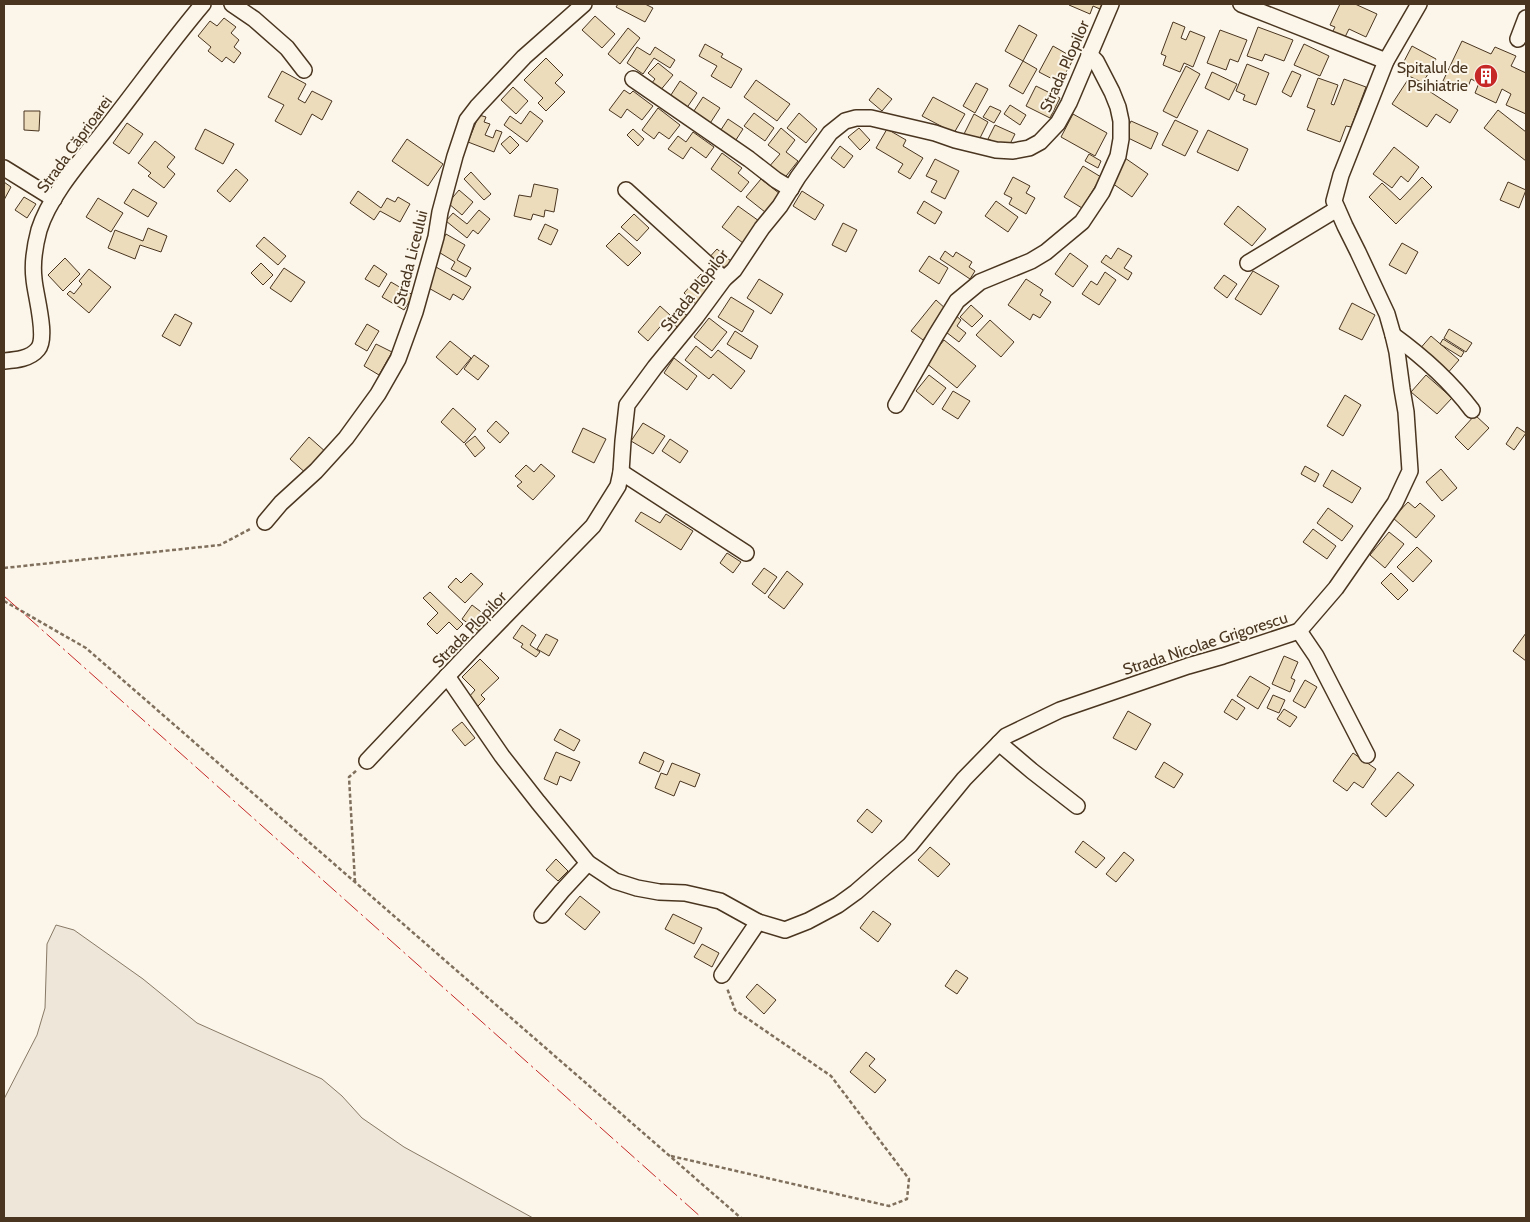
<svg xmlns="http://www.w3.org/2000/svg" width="1530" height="1222" font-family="Cabin,sans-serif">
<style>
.green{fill:#ede6d9;stroke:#887966}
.building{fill:#ecdcbc;stroke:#4a3520}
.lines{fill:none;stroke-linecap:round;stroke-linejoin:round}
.minor-casing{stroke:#4a3520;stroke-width:18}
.path{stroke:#7f6f5c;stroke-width:2.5;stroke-dasharray:4 2.5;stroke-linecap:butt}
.minor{stroke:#fbf6e9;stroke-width:15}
.power{stroke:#c62828;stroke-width:1;stroke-dasharray:18 4 2.5 4;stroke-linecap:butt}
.labels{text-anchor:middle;stroke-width:4;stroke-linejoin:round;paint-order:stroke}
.street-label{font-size:16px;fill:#4a3520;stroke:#fbf6e9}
.poi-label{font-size:16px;fill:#4a3520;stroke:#fbf6e9;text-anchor:end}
</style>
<rect width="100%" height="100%" fill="#fbf6e9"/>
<path class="green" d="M 56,925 L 74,930 L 143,979 L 197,1023 L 322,1079 L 342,1096 L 362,1118 L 404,1147 L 533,1218 L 4,1218 L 4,1099 L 37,1035 L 45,1008 L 47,944 Z"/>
<g class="building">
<path d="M 618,4 L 645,4 L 653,8 L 645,22 L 616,7 Z"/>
<path d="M 1069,4 L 1102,4 L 1100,9 L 1093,6 L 1090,14 L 1069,5 Z"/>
<path d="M 1340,4 L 1355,4 L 1377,14 L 1366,37 L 1349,29 L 1343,41 L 1331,35 L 1335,27 L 1330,25 Z"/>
<path d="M 595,16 L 615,34 L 602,48 L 582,30 Z"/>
<path d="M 224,18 L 236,27 L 231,33 L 239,40 L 234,47 L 241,53 L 234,63 L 226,57 L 222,62 L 208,51 L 211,47 L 198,36 L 210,21 L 217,26 Z"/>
<path d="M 1173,22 L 1185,27 L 1181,38 L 1186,40 L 1190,31 L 1205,37 L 1193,67 L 1184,63 L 1180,72 L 1163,65 L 1166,56 L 1161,54 Z"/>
<path d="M 1019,25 L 1037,35 L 1023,61 L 1005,51 Z"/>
<path d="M 1258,27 L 1293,40 L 1284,61 L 1265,54 L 1262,61 L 1247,56 Z"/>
<path d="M 628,28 L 640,38 L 620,64 L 608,54 Z"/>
<path d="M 1220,30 L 1247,40 L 1238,62 L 1230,59 L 1226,70 L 1207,63 Z"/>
<path d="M 1462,41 L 1491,54 L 1495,47 L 1516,56 L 1511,66 L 1526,73 L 1526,114 L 1506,105 L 1511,94 L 1502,89 L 1496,103 L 1475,93 L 1479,83 L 1471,79 L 1466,92 L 1443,81 Z"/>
<path d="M 705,44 L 723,54 L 721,57 L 742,69 L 731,88 L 711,76 L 717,66 L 699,56 Z"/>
<path d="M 1304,44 L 1329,56 L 1320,76 L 1294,65 Z"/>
<path d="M 1053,46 L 1074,58 L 1060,83 L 1039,72 Z"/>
<path d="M 1412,46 L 1436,59 L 1423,83 L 1399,71 Z"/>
<path d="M 637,47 L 650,55 L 655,47 L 675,60 L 670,68 L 654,58 L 643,74 L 627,63 Z"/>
<path d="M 546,58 L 563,75 L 555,83 L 565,92 L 546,111 L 538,103 L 543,98 L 524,80 Z"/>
<path d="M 1023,61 L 1037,69 L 1023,94 L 1009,86 Z"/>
<path d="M 658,63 L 673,75 L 659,92 L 651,84 L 655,79 L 648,73 Z"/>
<path d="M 1247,64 L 1269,73 L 1256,105 L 1243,100 L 1245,95 L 1236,91 Z"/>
<path d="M 1186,66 L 1200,74 L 1177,118 L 1163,111 Z"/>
<path d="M 282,71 L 306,84 L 298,99 L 305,103 L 312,91 L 332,101 L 322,120 L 312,114 L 301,135 L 275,121 L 284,105 L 268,97 Z"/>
<path d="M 1292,71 L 1301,75 L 1291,97 L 1282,92 Z"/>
<path d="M 1212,72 L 1237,84 L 1229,100 L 1205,88 Z"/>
<path d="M 1318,78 L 1338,85 L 1331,104 L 1334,105 L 1344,79 L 1366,87 L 1351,127 L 1346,126 L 1340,142 L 1307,130 L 1315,110 L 1307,107 Z"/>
<path d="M 1409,78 L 1458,110 L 1450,123 L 1436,114 L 1427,127 L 1392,104 Z"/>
<path d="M 756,80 L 790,104 L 777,121 L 744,97 Z"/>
<path d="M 680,81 L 697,93 L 686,109 L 669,98 Z"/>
<path d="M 976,83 L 988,89 L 975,113 L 963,106 Z"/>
<path d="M 1036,86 L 1060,98 L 1050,118 L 1026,106 Z"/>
<path d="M 513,87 L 528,101 L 516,114 L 501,100 Z"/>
<path d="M 878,88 L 892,99 L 882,111 L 869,100 Z"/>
<path d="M 624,90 L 630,94 L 633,91 L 653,106 L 642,120 L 627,109 L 621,118 L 609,110 Z"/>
<path d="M 703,97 L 720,108 L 707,128 L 690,117 Z"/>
<path d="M 933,97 L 965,114 L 954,133 L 922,116 Z"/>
<path d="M 1010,105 L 1026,115 L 1020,125 L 1004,114 Z"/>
<path d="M 990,106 L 1001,111 L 994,123 L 983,117 Z"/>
<path d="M 658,108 L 680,125 L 669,139 L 659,132 L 654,139 L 642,130 Z"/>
<path d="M 1498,110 L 1526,132 L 1526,161 L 1484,128 Z"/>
<path d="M 24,111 L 40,111 L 39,131 L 24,130 Z"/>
<path d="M 530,111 L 543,121 L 527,142 L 504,125 L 510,116 L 521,124 Z"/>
<path d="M 754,113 L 774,128 L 765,141 L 744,126 Z"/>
<path d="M 799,113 L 817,129 L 806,143 L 787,128 Z"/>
<path d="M 974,114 L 988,122 L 977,144 L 963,136 Z"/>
<path d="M 1073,114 L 1107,133 L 1095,156 L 1061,137 Z"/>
<path d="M 479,115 L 486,117 L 484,122 L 490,124 L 485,135 L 493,138 L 496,130 L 502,132 L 494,152 L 468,142 Z"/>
<path d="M 728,119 L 743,129 L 732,146 L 717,136 Z"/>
<path d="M 1175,120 L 1198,131 L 1185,156 L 1162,145 Z"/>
<path d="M 1131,121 L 1158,133 L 1151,149 L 1124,136 Z"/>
<path d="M 127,123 L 143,134 L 129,154 L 113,143 Z"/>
<path d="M 995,125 L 1015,134 L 1008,148 L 988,139 Z"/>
<path d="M 781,128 L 795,140 L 786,152 L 798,161 L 783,180 L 768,168 L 780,154 L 768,145 Z"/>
<path d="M 859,128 L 870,140 L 860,150 L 848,137 Z"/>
<path d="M 205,129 L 234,144 L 223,164 L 195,149 Z"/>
<path d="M 633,129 L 644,139 L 638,146 L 627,135 Z"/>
<path d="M 887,129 L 906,140 L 903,146 L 923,158 L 910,179 L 898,172 L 903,164 L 876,148 Z"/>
<path d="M 1208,130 L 1248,149 L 1238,171 L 1197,152 Z"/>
<path d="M 693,132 L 714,147 L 706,158 L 691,147 L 683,159 L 668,149 L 678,136 L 686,142 Z"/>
<path d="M 510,136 L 519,145 L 510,154 L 501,144 Z"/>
<path d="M 407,139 L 443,164 L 428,186 L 392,161 Z"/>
<path d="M 155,141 L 175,157 L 167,167 L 175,174 L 164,188 L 148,176 L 151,173 L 138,163 Z"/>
<path d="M 840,146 L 853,156 L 844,168 L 831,158 Z"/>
<path d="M 1394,147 L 1419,167 L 1408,182 L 1401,176 L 1392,188 L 1373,174 Z"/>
<path d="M 722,153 L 742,168 L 738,173 L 749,182 L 741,192 L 711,169 Z"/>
<path d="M 1089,154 L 1101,161 L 1098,168 L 1085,161 Z"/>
<path d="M 1125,158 L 1148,174 L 1132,197 L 1109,181 Z"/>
<path d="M 935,159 L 959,171 L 945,199 L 931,192 L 937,181 L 926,176 Z"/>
<path d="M 1083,166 L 1101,177 L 1082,208 L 1064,197 Z"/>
<path d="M 236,169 L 248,180 L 230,202 L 217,191 Z"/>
<path d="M 471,172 L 491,194 L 484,200 L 464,179 Z"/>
<path d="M 1013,177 L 1030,186 L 1026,193 L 1035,198 L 1026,214 L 1009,204 L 1012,198 L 1004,194 Z"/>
<path d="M 1422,177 L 1432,187 L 1396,224 L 1369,197 L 1382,183 L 1400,200 Z"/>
<path d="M 761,179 L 780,194 L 765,212 L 746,197 Z"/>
<path d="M 4,182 L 11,187 L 4,200 Z"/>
<path d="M 1508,182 L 1526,190 L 1519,208 L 1500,200 Z"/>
<path d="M 534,184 L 558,189 L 554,212 L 545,210 L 544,217 L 533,214 L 531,220 L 514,216 L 519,195 L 531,197 Z"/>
<path d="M 133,189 L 157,203 L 148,217 L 124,203 Z"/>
<path d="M 459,190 L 473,202 L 462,215 L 448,203 Z"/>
<path d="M 358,191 L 381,208 L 387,198 L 395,202 L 398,197 L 410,204 L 400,222 L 380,211 L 374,220 L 350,203 Z"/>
<path d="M 802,191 L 824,205 L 815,220 L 793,206 Z"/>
<path d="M 24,197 L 36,204 L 27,218 L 15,210 Z"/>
<path d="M 98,198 L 123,213 L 111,232 L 86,217 Z"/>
<path d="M 924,201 L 942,212 L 935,224 L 917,213 Z"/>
<path d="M 996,201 L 1018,217 L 1008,232 L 985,216 Z"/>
<path d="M 738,206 L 759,221 L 743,243 L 722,227 Z"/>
<path d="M 1238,206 L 1266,229 L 1252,246 L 1224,224 Z"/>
<path d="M 479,210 L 490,219 L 478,234 L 473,230 L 467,238 L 446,221 L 453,213 L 467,224 Z"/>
<path d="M 634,214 L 649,228 L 637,241 L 621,227 Z"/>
<path d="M 843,223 L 857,230 L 846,252 L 832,245 Z"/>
<path d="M 545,224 L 558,230 L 551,245 L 538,239 Z"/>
<path d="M 148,228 L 167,236 L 161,252 L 140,245 L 135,259 L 108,248 L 115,230 L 143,241 Z"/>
<path d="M 619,233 L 641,253 L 628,266 L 606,246 Z"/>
<path d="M 446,234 L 465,245 L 457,260 L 471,268 L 466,277 L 451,269 L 455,262 L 437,251 Z"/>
<path d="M 264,237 L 286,256 L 278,265 L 256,246 Z"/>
<path d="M 1402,243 L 1418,252 L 1406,274 L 1389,265 Z"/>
<path d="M 1118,248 L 1132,256 L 1124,268 L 1132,273 L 1128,280 L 1101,262 L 1106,255 L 1111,259 Z"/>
<path d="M 717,249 L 732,262 L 720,275 L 705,262 Z"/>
<path d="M 945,251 L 953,257 L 956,252 L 972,262 L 969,267 L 975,271 L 970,279 L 940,259 Z"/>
<path d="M 1070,253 L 1088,266 L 1073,287 L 1055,274 Z"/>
<path d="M 929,256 L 948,268 L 939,284 L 919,271 Z"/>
<path d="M 65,258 L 80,274 L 63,291 L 48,275 Z"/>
<path d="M 261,263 L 273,275 L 263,285 L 251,273 Z"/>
<path d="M 374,265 L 387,274 L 379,287 L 365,279 Z"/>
<path d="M 436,267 L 471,287 L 463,300 L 453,294 L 450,300 L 425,286 Z"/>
<path d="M 284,268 L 305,282 L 291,302 L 270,288 Z"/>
<path d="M 89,269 L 111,287 L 89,313 L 67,294 L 70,291 L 74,294 L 82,284 L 79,281 Z"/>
<path d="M 1253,271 L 1279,286 L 1261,315 L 1235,299 Z"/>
<path d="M 1105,272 L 1116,280 L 1099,305 L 1082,294 L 1091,281 L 1097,285 Z"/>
<path d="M 701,274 L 714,286 L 697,305 L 684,293 Z"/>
<path d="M 1224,275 L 1237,284 L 1227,298 L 1214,288 Z"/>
<path d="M 759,279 L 783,294 L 771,314 L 747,298 Z"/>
<path d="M 1026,279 L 1043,290 L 1040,295 L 1051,302 L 1040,318 L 1033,314 L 1030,320 L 1008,305 Z"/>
<path d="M 391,282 L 413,295 L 404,310 L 382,297 Z"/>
<path d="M 731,297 L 754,311 L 742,332 L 718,317 Z"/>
<path d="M 936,300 L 947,310 L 923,340 L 911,331 Z"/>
<path d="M 1352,303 L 1375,315 L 1362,340 L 1339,329 Z"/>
<path d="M 971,305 L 983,316 L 972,327 L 960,317 Z"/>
<path d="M 660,306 L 670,315 L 648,341 L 638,332 Z"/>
<path d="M 677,308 L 688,316 L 680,329 L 668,320 Z"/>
<path d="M 175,314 L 192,323 L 180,346 L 162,336 Z"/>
<path d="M 954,314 L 961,320 L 957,326 L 966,333 L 959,342 L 942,329 Z"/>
<path d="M 709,318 L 727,332 L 712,351 L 694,337 Z"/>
<path d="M 990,320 L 1014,342 L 1001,357 L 976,335 Z"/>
<path d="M 367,324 L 379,331 L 367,351 L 355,344 Z"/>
<path d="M 1449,329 L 1472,343 L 1466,352 L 1444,338 Z"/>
<path d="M 735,331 L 758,346 L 751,359 L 727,344 Z"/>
<path d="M 1431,336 L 1459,360 L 1446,375 L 1418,351 Z"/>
<path d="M 1443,339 L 1464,352 L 1461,357 L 1440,344 Z"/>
<path d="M 944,340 L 976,366 L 957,388 L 926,363 Z"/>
<path d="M 450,341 L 471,358 L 457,375 L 436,357 Z"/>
<path d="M 376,344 L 392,352 L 379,375 L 364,366 Z"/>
<path d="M 696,346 L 711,358 L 718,350 L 745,371 L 731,389 L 713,374 L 709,379 L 685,360 Z"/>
<path d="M 474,355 L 489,366 L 478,380 L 464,369 Z"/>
<path d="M 674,358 L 697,376 L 687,390 L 664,373 Z"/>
<path d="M 929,375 L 946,388 L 933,405 L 916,391 Z"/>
<path d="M 1426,375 L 1452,398 L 1437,414 L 1411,392 Z"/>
<path d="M 953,391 L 970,401 L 958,419 L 942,409 Z"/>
<path d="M 1345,395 L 1361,405 L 1343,436 L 1327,426 Z"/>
<path d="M 453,408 L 476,429 L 464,443 L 441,422 Z"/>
<path d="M 1475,415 L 1489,428 L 1468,450 L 1455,437 Z"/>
<path d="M 496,421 L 509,433 L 500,443 L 487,431 Z"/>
<path d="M 643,423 L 665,436 L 653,454 L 631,441 Z"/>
<path d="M 1517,427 L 1526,433 L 1514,450 L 1506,444 Z"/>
<path d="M 583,428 L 606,439 L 594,463 L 572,452 Z"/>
<path d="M 475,436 L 485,448 L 475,457 L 465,444 Z"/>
<path d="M 309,437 L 327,453 L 308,475 L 290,459 Z"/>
<path d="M 670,439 L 688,451 L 680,463 L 662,451 Z"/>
<path d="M 541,464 L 555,476 L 533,500 L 517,486 L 522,482 L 515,476 L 526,465 L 534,472 Z"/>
<path d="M 1305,466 L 1319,474 L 1315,482 L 1301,474 Z"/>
<path d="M 1441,469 L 1457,488 L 1442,501 L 1426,482 Z"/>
<path d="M 1332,470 L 1361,488 L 1352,503 L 1323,486 Z"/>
<path d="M 1408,502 L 1415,508 L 1420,503 L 1435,516 L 1416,538 L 1393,518 Z"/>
<path d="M 1328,508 L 1353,526 L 1342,541 L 1317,523 Z"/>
<path d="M 641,512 L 660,523 L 666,514 L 693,531 L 681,550 L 635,521 Z"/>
<path d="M 1313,529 L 1336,546 L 1327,559 L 1303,542 Z"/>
<path d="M 1389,532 L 1404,544 L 1385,568 L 1370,555 Z"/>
<path d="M 1417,547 L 1432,561 L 1413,582 L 1397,567 Z"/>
<path d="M 727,553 L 741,562 L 733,573 L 720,563 Z"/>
<path d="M 764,568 L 777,577 L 765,594 L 752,584 Z"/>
<path d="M 787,571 L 803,584 L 784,609 L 768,597 Z"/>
<path d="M 471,573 L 483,584 L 465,603 L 448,587 L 456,578 L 461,583 Z"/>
<path d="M 1391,573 L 1408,590 L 1398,600 L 1381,583 Z"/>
<path d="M 430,592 L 463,624 L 457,630 L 449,622 L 437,634 L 427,624 L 438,613 L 423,598 Z"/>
<path d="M 472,605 L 489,618 L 479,631 L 462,619 Z"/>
<path d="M 522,625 L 536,635 L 530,645 L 540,652 L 536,657 L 521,647 L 523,644 L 513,638 Z"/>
<path d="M 1526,633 L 1526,661 L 1513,651 Z"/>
<path d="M 546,634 L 558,640 L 549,656 L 537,649 Z"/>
<path d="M 1284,656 L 1298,662 L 1291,678 L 1295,680 L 1290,692 L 1272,684 Z"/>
<path d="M 480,659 L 499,678 L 481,695 L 485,699 L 477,707 L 468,698 L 475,690 L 462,677 Z"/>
<path d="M 1250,676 L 1270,688 L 1258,709 L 1237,696 Z"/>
<path d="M 1305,680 L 1317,687 L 1305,708 L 1293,701 Z"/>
<path d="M 1273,695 L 1285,700 L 1279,713 L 1267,708 Z"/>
<path d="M 1232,699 L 1245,708 L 1237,720 L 1224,712 Z"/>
<path d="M 1284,709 L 1297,717 L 1290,727 L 1277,719 Z"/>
<path d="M 1128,711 L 1151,724 L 1136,750 L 1113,738 Z"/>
<path d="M 462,722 L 475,738 L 465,746 L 452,730 Z"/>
<path d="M 560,729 L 580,740 L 574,751 L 554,740 Z"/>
<path d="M 556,752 L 580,762 L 571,781 L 560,776 L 557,785 L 544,779 Z"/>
<path d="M 644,752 L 664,761 L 659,772 L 639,763 Z"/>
<path d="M 1353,753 L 1376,769 L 1363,788 L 1354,782 L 1347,791 L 1333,781 Z"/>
<path d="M 1164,762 L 1183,774 L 1174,788 L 1155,777 Z"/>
<path d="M 672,763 L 700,774 L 695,787 L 680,781 L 674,796 L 655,788 L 661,773 L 667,775 Z"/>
<path d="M 1398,772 L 1414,785 L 1386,817 L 1371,804 Z"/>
<path d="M 867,809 L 882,821 L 872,833 L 857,821 Z"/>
<path d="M 1083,841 L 1105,858 L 1096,868 L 1075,852 Z"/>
<path d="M 930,847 L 950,864 L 938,877 L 918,860 Z"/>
<path d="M 1124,852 L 1134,860 L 1116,882 L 1106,874 Z"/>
<path d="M 556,859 L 568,871 L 558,881 L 546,870 Z"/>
<path d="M 580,896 L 600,912 L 585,930 L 565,914 Z"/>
<path d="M 873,911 L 891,924 L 878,942 L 860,928 Z"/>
<path d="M 673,914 L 702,928 L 694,944 L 665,929 Z"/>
<path d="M 702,944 L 719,953 L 712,967 L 694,957 Z"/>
<path d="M 956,970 L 968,978 L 957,994 L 945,986 Z"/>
<path d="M 757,984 L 776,1000 L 764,1014 L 746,997 Z"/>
<path d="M 866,1052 L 875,1059 L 869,1066 L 886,1080 L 875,1093 L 850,1072 Z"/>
</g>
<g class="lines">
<g class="minor-casing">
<g id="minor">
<path d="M 232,4 L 254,19 L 287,48 L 304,70"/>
<path d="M 1241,4 L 1386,61"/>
<path d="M 1518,39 L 1526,18"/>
<path d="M 633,79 L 749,159 L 776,180 L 791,189"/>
<path d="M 4,168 L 54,199"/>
<path d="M 626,190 L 724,279"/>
<path d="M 1248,263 L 1337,209"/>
<path d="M 1393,335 C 1422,356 1450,381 1472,410"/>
<path d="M 4,361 C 16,360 30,359 38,349 C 48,337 35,294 34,279 C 32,263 35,245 39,230 C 50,194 85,156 108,126 C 140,85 170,43 203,4"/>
<path d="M 896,405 L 936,335 L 957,301 L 980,282 L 1031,261 L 1046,252 L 1082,222 L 1102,192 L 1118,156 L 1121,139 L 1121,121 L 1118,107 L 1112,92 L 1096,61 L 1089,54"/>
<path d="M 621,472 L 746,553"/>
<path d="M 265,522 L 281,503 L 316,471 L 346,438 L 378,394 L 398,359 L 415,312 L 436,237 L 440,212 L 455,156 L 467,120 L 477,107 L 524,57 L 584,4"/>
<path d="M 1299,631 L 1316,656 L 1367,755"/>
<path d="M 447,676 L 502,756 L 538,802 L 588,863 L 615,881 L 637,888 L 659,892 L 685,893 L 720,901 L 758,922"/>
<path d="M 999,743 L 1032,771 L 1077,806"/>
<path d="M 367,761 L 470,652 L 593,526 L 618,486 L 621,472 L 623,441 L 627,405 L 655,367 L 696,317 L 724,279 L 734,270 L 762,228 L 780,206 L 798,177 L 830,133 L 845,121 L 856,118 L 871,118 L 935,133 L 955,140 L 996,150 L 1013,151 L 1029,148 L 1040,142 L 1058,123 L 1069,103 L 1111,4"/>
<path d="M 542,915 L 562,891 L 588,863"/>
<path d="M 722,975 L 758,922 L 785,930 L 808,921 L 838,905 L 856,892 L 910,845 L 964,779 L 1006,736 L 1060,710 L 1188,666 L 1223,656 L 1299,631 L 1336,588 L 1395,503 L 1410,471 L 1406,412 L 1402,389 L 1397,352 L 1393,335 L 1387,314 L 1358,252 L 1345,226 L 1334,201 L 1341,175 L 1386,61 L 1419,4"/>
</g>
</g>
<g class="path">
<path d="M 4,568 L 220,545 L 252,528"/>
<path d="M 4,601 L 86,648 L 741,1218"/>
<path d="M 355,882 L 349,777 L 357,770"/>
<path d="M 671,1156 L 889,1206 L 907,1199 L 909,1179 L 831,1076 L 735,1010 L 727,988"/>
</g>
<use href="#minor" class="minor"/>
<path class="power" d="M 4,596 L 702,1218"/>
</g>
<defs>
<g id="building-disc" transform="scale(1.25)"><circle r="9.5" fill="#c62828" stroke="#fbf6e9"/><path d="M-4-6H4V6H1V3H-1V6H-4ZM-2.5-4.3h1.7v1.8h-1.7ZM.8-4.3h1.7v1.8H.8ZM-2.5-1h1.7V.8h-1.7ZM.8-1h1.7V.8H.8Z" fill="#fff"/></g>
</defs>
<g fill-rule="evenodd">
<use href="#building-disc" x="1486" y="76"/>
</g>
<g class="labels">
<g class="street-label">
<text transform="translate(1064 66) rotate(-66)" y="6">Strada Plopilor</text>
<text transform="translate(74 144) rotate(-54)" y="6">Strada Căprioarei</text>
<text transform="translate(410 258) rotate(-76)" y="6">Strada Liceului</text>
<text transform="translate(694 290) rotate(-52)" y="6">Strada Plopilor</text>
<text transform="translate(469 629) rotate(-46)" y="6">Strada Plopilor</text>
<text transform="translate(1205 643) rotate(-18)" y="6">Strada Nicolae Grigorescu</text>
</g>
<g class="poi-label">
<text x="1468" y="73">Spitalul de<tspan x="1468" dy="18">Psihiatrie</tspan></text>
</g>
</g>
<rect width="1530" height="1222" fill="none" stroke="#4a3520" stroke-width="10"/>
</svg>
